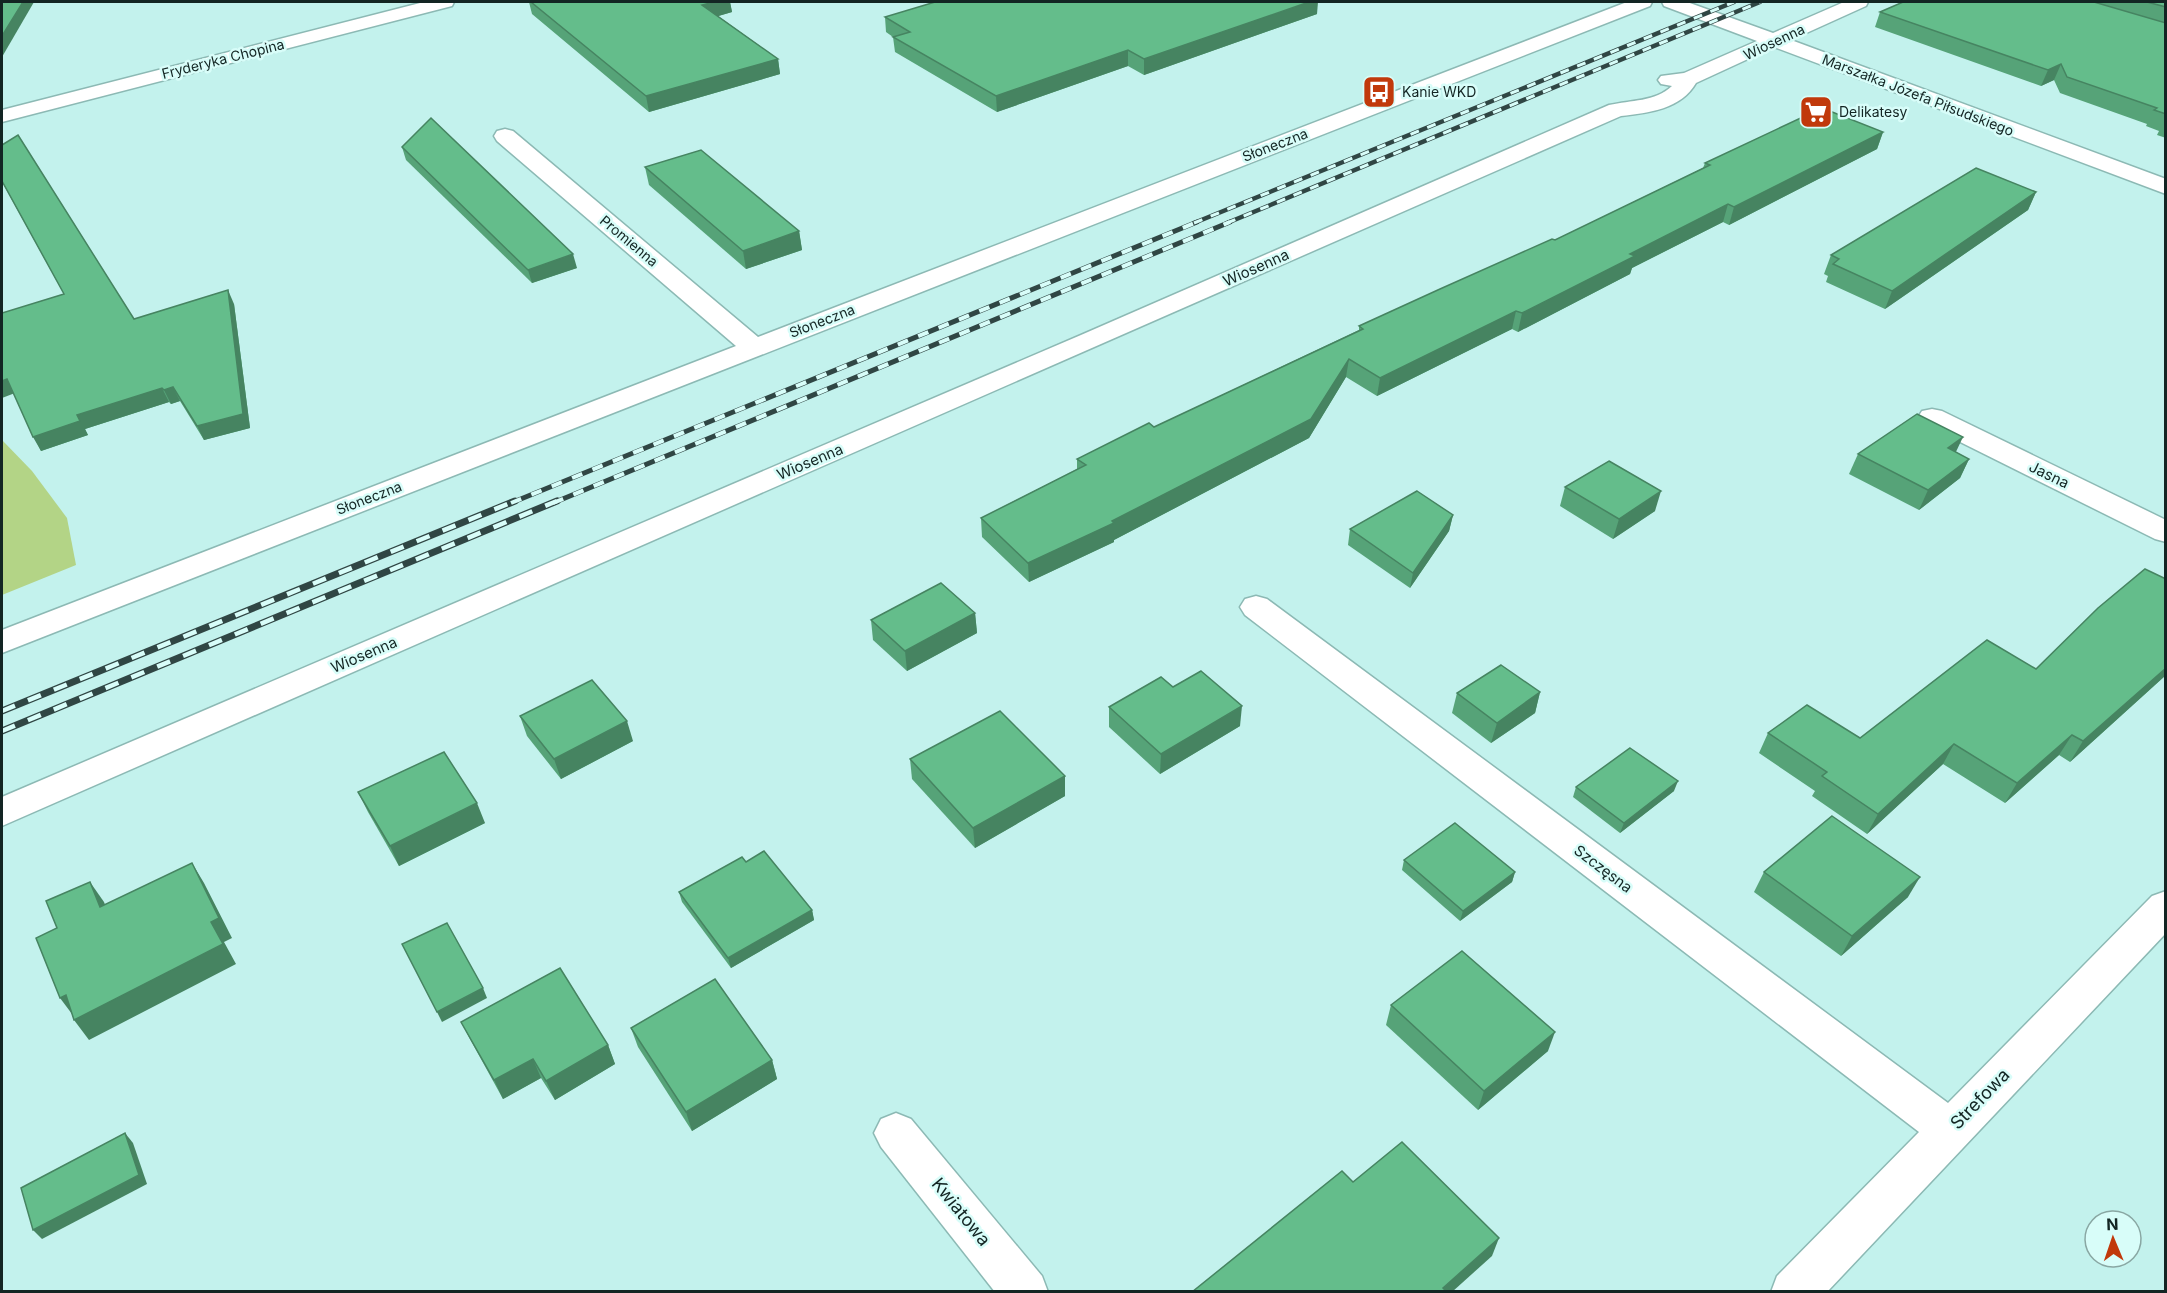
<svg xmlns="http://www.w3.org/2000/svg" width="2167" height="1293" font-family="Inter,sans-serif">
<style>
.green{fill:#b3d486}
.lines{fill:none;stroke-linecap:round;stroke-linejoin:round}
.street-casing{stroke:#8cb9b4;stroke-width:3}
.street{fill:#fff;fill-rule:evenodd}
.rail-far2-casing{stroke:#304644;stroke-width:4.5}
.rail-far1-casing{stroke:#304644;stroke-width:5}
.rail-casing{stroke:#304644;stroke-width:7}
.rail-far2{stroke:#d8fdf9;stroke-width:3;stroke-dasharray:9;stroke-linecap:butt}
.rail-far1{stroke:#d8fdf9;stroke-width:4;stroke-dasharray:11;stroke-linecap:butt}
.rail{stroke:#d8fdf9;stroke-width:4.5;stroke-dasharray:14;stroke-linecap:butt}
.wall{fill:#56a378}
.shaded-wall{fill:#468461}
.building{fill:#64bd8b;stroke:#468461;stroke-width:1.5}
.labels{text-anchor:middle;stroke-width:5;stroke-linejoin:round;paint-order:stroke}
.far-street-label{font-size:14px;fill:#132523;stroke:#d8fdf9}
.far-poi-label{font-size:14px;fill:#132523;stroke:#d8fdf9;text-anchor:start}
.street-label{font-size:15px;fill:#132523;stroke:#d8fdf9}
.near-street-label{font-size:18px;fill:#132523;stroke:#d8fdf9}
</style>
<rect width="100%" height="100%" fill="#c3f2ed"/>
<path class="green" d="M 2,440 L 32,471 L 67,518 L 76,565 L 2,595 Z"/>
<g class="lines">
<g class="street-casing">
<g id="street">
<path d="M 424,2 L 454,2 L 452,6 L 2,122 L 2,110 Z"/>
<path d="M 1627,2 L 1652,2 L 1650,6 L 2,653 L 2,630 L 736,346 L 497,141 L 494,136 L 497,131 L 505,129 L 513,131 L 758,337 Z"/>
<path d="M 1662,2 L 1687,2 L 1773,33 L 1844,2 L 1868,2 L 1866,6 L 1791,40 L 2166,179 L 2166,194 L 1774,47 L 1696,83 C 1681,109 1649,113 1621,116 L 2,826 L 2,797 L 1081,335 L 1609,105 C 1631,100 1655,102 1672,86 L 1661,84 L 1658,80 L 1661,76 L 1684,73 L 1757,41 L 1664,6 Z"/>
<path d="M 1932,409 L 1942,411 L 2166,520 L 2166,542 L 2155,539 L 1922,423 L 1918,417 L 1922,411 Z"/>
<path d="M 1256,596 L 1267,599 L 1948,1103 L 2152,896 L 2166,891 L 2166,933 L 1827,1292 L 1771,1292 L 1777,1276 L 1919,1132 L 1245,615 L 1240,607 L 1245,599 Z"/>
<path d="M 896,1113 L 911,1119 L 1042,1276 L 1048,1292 L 995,1292 L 881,1147 L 874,1133 L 881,1119 Z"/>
</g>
</g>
<use href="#street" class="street"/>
<g class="rail-far2-casing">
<g id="rail-far2">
<path d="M 1194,223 L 1734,2"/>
<path d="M 1227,223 L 1760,2"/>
</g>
</g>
<g class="rail-far1-casing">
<g id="rail-far1">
<path d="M 511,503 L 1197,222"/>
<path d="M 553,503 L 1230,222"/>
</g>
</g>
<g class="rail-casing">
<g id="rail">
<path d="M 2,711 L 515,501"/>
<path d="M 2,731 L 557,501"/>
</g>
</g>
<use href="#rail-far2" class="rail-far2"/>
<use href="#rail-far1" class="rail-far1"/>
<use href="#rail" class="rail"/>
</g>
<g class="wall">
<path d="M 529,2 L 730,2 L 732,12 L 718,16 L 778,59 L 780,74 L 649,112 L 532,14 Z"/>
<path d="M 1903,2 L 2166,2 L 2166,138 L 2157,135 L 2159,131 L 2146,126 L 2147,124 L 2060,93 L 2054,80 L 2041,86 L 1875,27 L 1880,12 Z"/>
<path d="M 1317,14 L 1144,75 L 1128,66 L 997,112 L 895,52 L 893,37 L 886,32 L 885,17 Z"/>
<path d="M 1883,132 L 1877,149 L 1729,225 L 1723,222 L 1632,268 L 1630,274 L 1518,332 L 1512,329 L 1377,396 L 1346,377 L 1309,438 L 1114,540 L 1114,542 L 1029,582 L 982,537 L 981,518 L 1077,469 L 1077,459 L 1154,427 L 1359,330 L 1359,326 L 1555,240 L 1703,168 L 1705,163 Z"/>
<path d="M 402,147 L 577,268 L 532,283 L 406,160 Z"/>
<path d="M 645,167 L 799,231 L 802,250 L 746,269 L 649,185 Z"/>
<path d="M 2,182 L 134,319 L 234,304 L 250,428 L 204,440 L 180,401 L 171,404 L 169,402 L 85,429 L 88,435 L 41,451 L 14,394 L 64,294 Z"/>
<path d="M 2036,192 L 2028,210 L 1885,309 L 1826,282 L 1828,276 L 1824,274 L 1831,255 Z"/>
<path d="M 1956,452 L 1969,459 L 1960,478 L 1919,510 L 1849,474 L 1858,454 Z"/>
<path d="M 1565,487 L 1655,511 L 1613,539 L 1560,506 Z"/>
<path d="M 1453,515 L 1449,531 L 1410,588 L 1348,545 L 1350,529 Z"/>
<path d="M 2166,579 L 2166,675 L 2070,762 L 2059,755 L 2005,803 L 1943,764 L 1867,834 L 1812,796 L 1815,791 L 1759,753 L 1768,733 L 1860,738 L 2036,669 Z"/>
<path d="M 975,613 L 977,633 L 907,671 L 873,640 L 871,620 Z"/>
<path d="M 1173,687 L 1240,726 L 1160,774 L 1109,727 L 1109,707 Z"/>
<path d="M 1540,692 L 1535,713 L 1491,743 L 1452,713 L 1457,693 Z"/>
<path d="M 520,716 L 633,741 L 561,779 L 527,736 Z"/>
<path d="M 910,759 L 1065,796 L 975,848 L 912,779 Z"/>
<path d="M 1576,787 L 1674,791 L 1620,833 L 1573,797 Z"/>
<path d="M 358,792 L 485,823 L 399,866 L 368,812 Z"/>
<path d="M 1404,860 L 1515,872 L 1512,882 L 1460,921 L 1402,870 Z"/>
<path d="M 746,862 L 812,910 L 814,920 L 731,968 L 682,902 L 679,892 Z"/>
<path d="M 1764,872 L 1908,897 L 1841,956 L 1754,892 Z"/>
<path d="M 1391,1005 L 1548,1051 L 1478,1110 L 1386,1025 Z"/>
<path d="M 461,1022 L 608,1045 L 615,1064 L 555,1100 L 541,1078 L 503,1099 L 471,1041 Z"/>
<path d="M 631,1028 L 772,1060 L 777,1079 L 692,1131 L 638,1047 Z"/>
</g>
<g class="shaded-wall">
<path d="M 23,2 L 34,2 L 2,57 L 2,36 Z"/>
<path d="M 714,2 L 730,2 L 732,12 L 705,20 L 702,5 Z"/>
<path d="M 1309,2 L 1318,2 L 1317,14 L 1144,75 L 1144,59 Z"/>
<path d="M 1128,50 L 1128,66 L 997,112 L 996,96 Z"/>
<path d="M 778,59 L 780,74 L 649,112 L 646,96 Z"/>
<path d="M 2061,64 L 2054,80 L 2041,86 L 2048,70 Z"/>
<path d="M 1883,132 L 1877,149 L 1729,225 L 1734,207 Z"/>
<path d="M 2036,192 L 2028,210 L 1885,309 L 1892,291 Z"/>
<path d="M 1728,204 L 1723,222 L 1632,268 L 1630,274 L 1518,332 L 1522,313 L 1630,254 Z"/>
<path d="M 799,231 L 802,250 L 746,269 L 743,251 Z"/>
<path d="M 573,254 L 577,268 L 532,283 L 528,270 Z"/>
<path d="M 228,290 L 234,304 L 250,428 L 204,440 L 197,426 Z"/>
<path d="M 1516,311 L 1512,329 L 1377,396 L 1380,378 Z"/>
<path d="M 1349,359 L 1346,377 L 1309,438 L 1114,540 L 1114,542 L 1029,582 L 1028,563 L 1112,521 Z"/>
<path d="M 7,379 L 15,393 L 2,398 L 2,381 Z"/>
<path d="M 173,387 L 180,401 L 171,404 L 164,390 Z"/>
<path d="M 162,388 L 169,402 L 85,429 L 88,435 L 41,451 L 33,437 L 77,415 Z"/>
<path d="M 1963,437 L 1954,456 L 1948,448 Z"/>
<path d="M 1969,459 L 1960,478 L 1919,510 L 1928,490 Z"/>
<path d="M 1661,491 L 1655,511 L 1613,539 L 1619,519 Z"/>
<path d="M 1453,515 L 1449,531 L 1410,588 L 1413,573 Z"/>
<path d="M 975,613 L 977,633 L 907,671 L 905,651 Z"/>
<path d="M 2166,668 L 2166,675 L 2070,762 L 2083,741 Z"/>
<path d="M 1540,692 L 1535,713 L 1491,743 L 1497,723 Z"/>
<path d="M 1242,706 L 1240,726 L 1160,774 L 1161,754 Z"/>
<path d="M 627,721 L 633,741 L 561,779 L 554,759 Z"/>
<path d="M 2072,735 L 2059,755 L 2005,803 L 2017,783 Z"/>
<path d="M 1954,744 L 1943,764 L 1867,834 L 1878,814 Z"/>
<path d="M 1065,776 L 1065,796 L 975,848 L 973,828 Z"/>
<path d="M 1678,781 L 1674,791 L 1620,833 L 1624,823 Z"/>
<path d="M 477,803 L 485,823 L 399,866 L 390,846 Z"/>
<path d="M 192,863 L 204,883 L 232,938 L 224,942 L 236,964 L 89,1040 L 74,1020 L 211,922 Z"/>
<path d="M 1515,872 L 1512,882 L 1460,921 L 1463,911 Z"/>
<path d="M 1920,877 L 1908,897 L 1841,956 L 1852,936 Z"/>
<path d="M 90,882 L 104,902 L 114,927 L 100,907 Z"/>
<path d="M 812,910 L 814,920 L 731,968 L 728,958 Z"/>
<path d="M 483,988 L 487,998 L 442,1022 L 437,1012 Z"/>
<path d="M 66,995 L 75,1018 L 60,998 Z"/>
<path d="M 1555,1032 L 1548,1051 L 1478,1110 L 1484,1091 Z"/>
<path d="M 608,1045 L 615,1064 L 555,1100 L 546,1081 Z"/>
<path d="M 533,1059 L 541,1078 L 503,1099 L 494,1080 Z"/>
<path d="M 772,1060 L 777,1079 L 692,1131 L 686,1112 Z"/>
<path d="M 125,1133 L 133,1143 L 147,1184 L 42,1239 L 33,1230 Z"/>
<path d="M 1499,1238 L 1492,1256 L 1452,1292 L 1442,1292 L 1443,1288 Z"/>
</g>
<g class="building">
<path d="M 2,2 L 23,2 L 2,36 Z"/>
<path d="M 531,2 L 714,2 L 702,5 L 778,59 L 646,96 Z"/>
<path d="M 935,2 L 1309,2 L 1144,59 L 1128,50 L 996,96 L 893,37 L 910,32 L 885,17 Z"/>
<path d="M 1903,2 L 2094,2 L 2166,23 L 2166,114 L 2154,110 L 2157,108 L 2067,77 L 2061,64 L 2048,70 L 1880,12 Z"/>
<path d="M 2147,2 L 2166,2 L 2166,7 Z"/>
<path d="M 1822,108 L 1883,132 L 1734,207 L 1728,204 L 1630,254 L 1635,256 L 1522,313 L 1516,311 L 1380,378 L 1349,359 L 1311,419 L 1112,521 L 1114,523 L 1028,563 L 981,518 L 1086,465 L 1077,459 L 1149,423 L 1154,427 L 1363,329 L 1359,326 L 1440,289 L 1552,239 L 1555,240 L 1710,165 L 1705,163 Z"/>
<path d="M 431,118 L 573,254 L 528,270 L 402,147 Z"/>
<path d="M 18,135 L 134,319 L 228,290 L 243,414 L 197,426 L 173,387 L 164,390 L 162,388 L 77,415 L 80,421 L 33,437 L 7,379 L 2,381 L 2,313 L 64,294 L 2,181 L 2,145 Z"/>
<path d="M 701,150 L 799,231 L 743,251 L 645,167 Z"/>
<path d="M 1976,168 L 2036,192 L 1892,291 L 1833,264 L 1839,259 L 1831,255 Z"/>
<path d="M 1917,414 L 1963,437 L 1948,448 L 1969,459 L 1928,490 L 1858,454 Z"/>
<path d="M 1609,461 L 1661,491 L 1619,519 L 1565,487 Z"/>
<path d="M 1417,491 L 1453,515 L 1413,573 L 1350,529 Z"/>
<path d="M 2145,569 L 2166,579 L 2166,668 L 2083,741 L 2072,735 L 2017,783 L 1954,744 L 1878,814 L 1822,776 L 1827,772 L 1768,733 L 1807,705 L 1860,738 L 1987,640 L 2036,669 L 2098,608 Z"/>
<path d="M 941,583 L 975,613 L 905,651 L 871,620 Z"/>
<path d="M 1501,665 L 1540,692 L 1497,723 L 1457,693 Z"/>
<path d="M 1201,671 L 1242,706 L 1161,754 L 1109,707 L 1161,677 L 1173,687 Z"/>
<path d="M 592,680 L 627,721 L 554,759 L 520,716 Z"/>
<path d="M 1000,711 L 1065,776 L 973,828 L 910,759 Z"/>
<path d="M 1630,748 L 1678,781 L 1624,823 L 1576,787 Z"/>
<path d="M 444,752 L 477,803 L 390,846 L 358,792 Z"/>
<path d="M 1832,816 L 1920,877 L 1852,936 L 1764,872 Z"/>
<path d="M 1455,823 L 1515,872 L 1463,911 L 1404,860 Z"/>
<path d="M 764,851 L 812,910 L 728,958 L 679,892 L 742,857 L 746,862 Z"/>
<path d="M 192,863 L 219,918 L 211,922 L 223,944 L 74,1020 L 66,995 L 60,998 L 36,938 L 57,928 L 46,901 L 90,882 L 100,907 Z"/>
<path d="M 447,923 L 483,988 L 437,1012 L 402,944 Z"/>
<path d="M 1462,951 L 1555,1032 L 1484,1091 L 1391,1005 Z"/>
<path d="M 560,968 L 608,1045 L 546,1081 L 533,1059 L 494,1080 L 461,1022 Z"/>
<path d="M 715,979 L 772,1060 L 686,1112 L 631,1028 Z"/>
<path d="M 125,1133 L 139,1175 L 33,1230 L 21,1188 Z"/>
<path d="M 1402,1142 L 1499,1238 L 1443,1288 L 1447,1292 L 1192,1292 L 1342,1171 L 1353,1182 Z"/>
</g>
<defs>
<g id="bus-square" transform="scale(1.725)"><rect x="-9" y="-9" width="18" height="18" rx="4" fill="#c1390b" stroke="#d8fdf9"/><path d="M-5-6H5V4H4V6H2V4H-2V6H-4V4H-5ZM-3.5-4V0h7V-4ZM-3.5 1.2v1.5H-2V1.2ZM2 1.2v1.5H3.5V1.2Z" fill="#fff"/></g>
<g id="supermarket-square" transform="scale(1.725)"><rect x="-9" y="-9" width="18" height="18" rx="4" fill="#c1390b" stroke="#d8fdf9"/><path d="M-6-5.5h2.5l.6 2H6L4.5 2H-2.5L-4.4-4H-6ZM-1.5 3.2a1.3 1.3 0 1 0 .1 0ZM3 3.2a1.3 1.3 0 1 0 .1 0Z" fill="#fff"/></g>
</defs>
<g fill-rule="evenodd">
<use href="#bus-square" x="1379" y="92"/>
<use href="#supermarket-square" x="1816" y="112"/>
</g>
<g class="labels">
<g class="far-street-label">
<text transform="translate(1774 42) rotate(-25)" y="5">Wiosenna</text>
<text transform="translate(223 59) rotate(-14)" y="5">Fryderyka Chopina</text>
<text transform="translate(1918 95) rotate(21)" y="5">Marszałka Józefa Piłsudskiego</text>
<text transform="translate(1275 145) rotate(-21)" y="5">Słoneczna</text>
<text transform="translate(629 241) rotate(40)" y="5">Promienna</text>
<text transform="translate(822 321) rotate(-21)" y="5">Słoneczna</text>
<text transform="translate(369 498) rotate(-21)" y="5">Słoneczna</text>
</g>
<g class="far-poi-label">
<text x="1402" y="97">Kanie WKD</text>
<text x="1839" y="117">Delikatesy</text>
</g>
<g class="street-label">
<text transform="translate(1256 268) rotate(-24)" y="5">Wiosenna</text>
<text transform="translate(810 462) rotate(-23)" y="5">Wiosenna</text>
<text transform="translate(2049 475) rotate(26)" y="5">Jasna</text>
<text transform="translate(364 655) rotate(-23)" y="5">Wiosenna</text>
<text transform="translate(1603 869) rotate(37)" y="5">Szczęsna</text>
</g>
<g class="near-street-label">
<text transform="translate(1980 1099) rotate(-46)" y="6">Strefowa</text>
<text transform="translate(961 1212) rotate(51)" y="6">Kwiatowa</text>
</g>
</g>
<rect width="2167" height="1293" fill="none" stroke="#132523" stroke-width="6"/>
<g transform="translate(2113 1239) rotate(358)"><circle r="28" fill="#d8fdf9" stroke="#89a7a3" stroke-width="1.5"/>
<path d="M0-4.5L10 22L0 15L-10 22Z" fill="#c1390b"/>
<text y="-9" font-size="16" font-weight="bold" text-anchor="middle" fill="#132523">N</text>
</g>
</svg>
